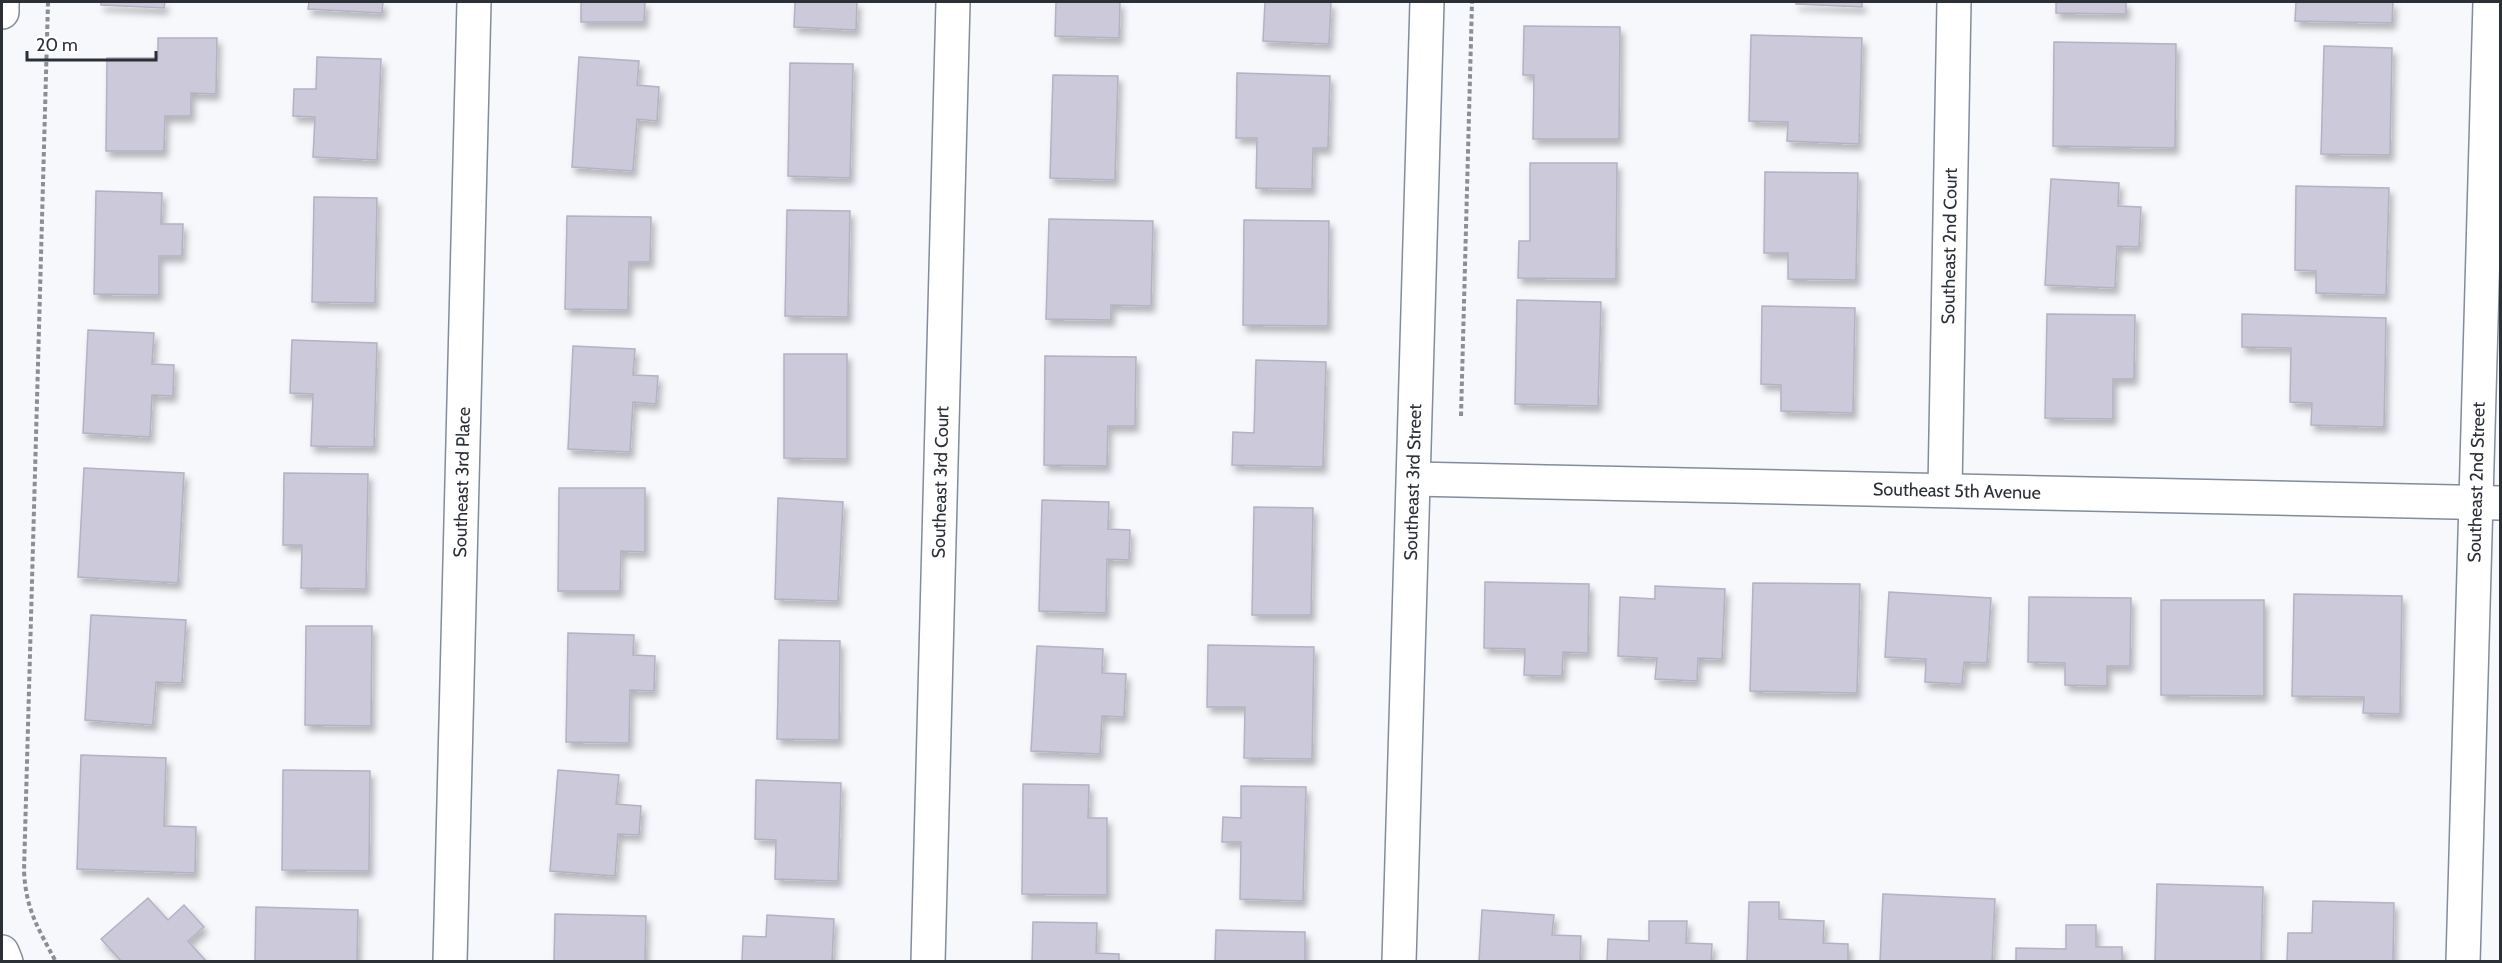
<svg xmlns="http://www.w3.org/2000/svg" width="2502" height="963" font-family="Cabin,sans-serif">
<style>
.building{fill:#ccc9db;stroke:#b4b1c3;stroke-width:1.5;filter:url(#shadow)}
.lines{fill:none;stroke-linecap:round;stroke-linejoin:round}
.minor-casing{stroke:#828c9b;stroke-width:36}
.path{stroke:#8b8e94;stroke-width:4;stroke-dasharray:4.5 3;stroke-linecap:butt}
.minor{stroke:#fff;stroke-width:33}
.labels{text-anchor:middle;stroke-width:5;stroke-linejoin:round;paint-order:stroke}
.street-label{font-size:18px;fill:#2b2f36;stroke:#fff}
</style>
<defs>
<filter id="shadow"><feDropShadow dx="3.5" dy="6" stdDeviation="3" flood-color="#0004"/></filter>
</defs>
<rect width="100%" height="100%" fill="#f6f8fc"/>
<g class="building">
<path d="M 101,2 L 165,2 L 164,8 L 101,5 Z"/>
<path d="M 309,2 L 383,2 L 382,13 L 308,9 Z"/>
<path d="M 581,2 L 645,2 L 644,22 L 581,22 Z"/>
<path d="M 795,2 L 857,2 L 856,30 L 794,27 Z"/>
<path d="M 1056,2 L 1120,2 L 1119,38 L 1055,36 Z"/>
<path d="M 1265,2 L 1331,2 L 1329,44 L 1263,41 Z"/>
<path d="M 1796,2 L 1862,2 L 1862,7 L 1796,4 Z"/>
<path d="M 2056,2 L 2126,2 L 2126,14 L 2056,13 Z"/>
<path d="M 2296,2 L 2393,2 L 2392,23 L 2295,21 Z"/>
<path d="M 1524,26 L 1620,27 L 1619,139 L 1533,139 L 1534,75 L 1523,75 Z"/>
<path d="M 1751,35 L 1862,38 L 1859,144 L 1787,141 L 1788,122 L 1749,121 Z"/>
<path d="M 158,38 L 217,38 L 216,94 L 191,93 L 191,116 L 165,116 L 164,151 L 106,151 L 107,58 L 158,58 Z"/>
<path d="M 2054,42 L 2176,44 L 2175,148 L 2053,146 Z"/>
<path d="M 2324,46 L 2392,48 L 2390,155 L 2321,154 Z"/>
<path d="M 317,57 L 381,59 L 377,160 L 313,157 L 315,117 L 293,116 L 294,89 L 316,89 Z"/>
<path d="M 579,57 L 639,61 L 637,85 L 659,87 L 657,121 L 637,119 L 633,171 L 572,167 Z"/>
<path d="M 790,63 L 853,64 L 850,178 L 788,176 Z"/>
<path d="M 1237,73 L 1330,76 L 1328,148 L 1313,148 L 1312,189 L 1256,188 L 1257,138 L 1236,138 Z"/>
<path d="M 1053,75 L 1118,76 L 1115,180 L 1050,178 Z"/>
<path d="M 1530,163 L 1617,163 L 1616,279 L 1518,278 L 1519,241 L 1530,241 Z"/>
<path d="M 1765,172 L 1858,173 L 1856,280 L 1788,279 L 1788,253 L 1764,253 Z"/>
<path d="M 2051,179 L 2119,183 L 2118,206 L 2141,207 L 2139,247 L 2117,246 L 2115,288 L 2045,285 Z"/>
<path d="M 2296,186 L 2389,188 L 2386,295 L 2316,293 L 2316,271 L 2295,270 Z"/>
<path d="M 96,191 L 162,193 L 161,224 L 183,224 L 182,256 L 159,256 L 159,295 L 94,294 Z"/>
<path d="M 314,197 L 377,198 L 375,303 L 312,302 Z"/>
<path d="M 787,210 L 850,211 L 848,317 L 785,316 Z"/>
<path d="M 567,216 L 651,217 L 650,262 L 629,262 L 628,310 L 565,309 Z"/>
<path d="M 1049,219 L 1153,221 L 1151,306 L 1111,305 L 1111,320 L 1046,319 Z"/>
<path d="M 1244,220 L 1329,221 L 1328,326 L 1243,325 Z"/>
<path d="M 1517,300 L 1601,302 L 1598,406 L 1515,404 Z"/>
<path d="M 1762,306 L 1855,308 L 1853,413 L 1781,411 L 1781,385 L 1761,384 Z"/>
<path d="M 2047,314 L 2135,315 L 2134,379 L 2113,379 L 2113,419 L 2045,418 Z"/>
<path d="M 2242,314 L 2386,318 L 2384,427 L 2311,425 L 2312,403 L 2290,402 L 2291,348 L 2242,347 Z"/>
<path d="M 88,330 L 154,333 L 152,364 L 174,365 L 173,396 L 152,395 L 150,437 L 83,433 Z"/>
<path d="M 292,340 L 377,343 L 374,447 L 311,446 L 313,394 L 290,393 Z"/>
<path d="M 573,346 L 635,349 L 633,375 L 658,376 L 656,404 L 633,402 L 630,452 L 568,449 Z"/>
<path d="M 784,354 L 847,354 L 847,459 L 784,458 Z"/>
<path d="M 1045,356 L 1136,357 L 1135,426 L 1108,426 L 1107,466 L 1044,465 Z"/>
<path d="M 1256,360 L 1326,362 L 1323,467 L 1232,465 L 1233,432 L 1254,433 Z"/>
<path d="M 84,468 L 184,473 L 178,583 L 78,577 Z"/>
<path d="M 284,473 L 368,474 L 366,589 L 301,588 L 302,545 L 283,545 Z"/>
<path d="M 559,488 L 645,488 L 645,552 L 621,551 L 620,591 L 558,591 Z"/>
<path d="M 778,498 L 843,502 L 838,601 L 775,599 Z"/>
<path d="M 1042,500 L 1109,502 L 1108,529 L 1130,530 L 1129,560 L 1107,559 L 1106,613 L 1039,611 Z"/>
<path d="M 1254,507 L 1313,508 L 1311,615 L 1252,615 Z"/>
<path d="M 1485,582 L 1589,584 L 1588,653 L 1563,652 L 1562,676 L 1524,675 L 1525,649 L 1484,648 Z"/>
<path d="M 1753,583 L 1860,584 L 1857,693 L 1750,691 Z"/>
<path d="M 1655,586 L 1725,589 L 1722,659 L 1698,658 L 1697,681 L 1655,679 L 1657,658 L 1618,656 L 1620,597 L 1655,599 Z"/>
<path d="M 1889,592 L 1991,598 L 1987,663 L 1964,662 L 1962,684 L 1925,682 L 1926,659 L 1885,657 Z"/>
<path d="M 2294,594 L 2402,596 L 2400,714 L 2363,713 L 2364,697 L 2292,696 Z"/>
<path d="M 2029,597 L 2131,598 L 2130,666 L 2107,666 L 2107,686 L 2065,685 L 2065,663 L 2028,662 Z"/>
<path d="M 2161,600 L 2264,600 L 2264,696 L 2161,695 Z"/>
<path d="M 91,615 L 186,620 L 182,683 L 156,682 L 153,725 L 85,720 Z"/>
<path d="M 306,626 L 372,626 L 371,726 L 305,725 Z"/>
<path d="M 568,633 L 634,635 L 633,655 L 655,656 L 654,691 L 630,690 L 629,743 L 566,742 Z"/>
<path d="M 779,640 L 840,641 L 839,740 L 777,739 Z"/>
<path d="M 1208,645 L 1314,647 L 1312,759 L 1244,758 L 1245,707 L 1207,707 Z"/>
<path d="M 1037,646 L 1103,649 L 1102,673 L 1126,674 L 1124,717 L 1102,716 L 1100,754 L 1031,751 Z"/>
<path d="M 81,755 L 166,758 L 164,826 L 196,827 L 195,873 L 77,869 Z"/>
<path d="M 283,770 L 370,771 L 369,871 L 282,870 Z"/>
<path d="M 558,770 L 619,775 L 616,804 L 641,806 L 639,835 L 618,834 L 615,876 L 550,871 Z"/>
<path d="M 756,780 L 841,783 L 838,881 L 775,879 L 776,840 L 755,839 Z"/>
<path d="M 1023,784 L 1089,785 L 1088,818 L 1107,818 L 1107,895 L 1022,894 Z"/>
<path d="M 1241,786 L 1306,787 L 1303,901 L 1240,899 L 1241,842 L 1222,842 L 1223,817 L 1241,818 Z"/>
<path d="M 2157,884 L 2263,887 L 2261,962 L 2155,962 Z"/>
<path d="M 1883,894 L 1995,899 L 1992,962 L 1880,962 Z"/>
<path d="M 148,898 L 168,920 L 184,905 L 204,927 L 188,941 L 207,962 L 122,962 L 101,939 Z"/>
<path d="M 2313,901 L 2394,903 L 2393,962 L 2287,962 L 2288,933 L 2312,933 Z"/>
<path d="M 1749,902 L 1779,902 L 1779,919 L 1824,921 L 1823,943 L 1848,944 L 1848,962 L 1747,962 Z"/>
<path d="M 256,907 L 358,910 L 357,962 L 255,962 Z"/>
<path d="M 1482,910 L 1554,915 L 1552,935 L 1581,936 L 1580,962 L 1479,962 Z"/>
<path d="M 555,914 L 646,916 L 645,962 L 554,962 Z"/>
<path d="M 767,915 L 834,919 L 832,962 L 742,962 L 743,936 L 766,937 Z"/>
<path d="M 1649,921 L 1687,921 L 1686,943 L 1712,944 L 1711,962 L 1607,962 L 1608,939 L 1649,941 Z"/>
<path d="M 1033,922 L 1097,923 L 1096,953 L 1119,954 L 1119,962 L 1032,962 Z"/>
<path d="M 2066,925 L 2096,925 L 2096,947 L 2122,947 L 2122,962 L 2016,962 L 2016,948 L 2066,949 Z"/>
<path d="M 1216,930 L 1305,932 L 1305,962 L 1215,962 Z"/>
</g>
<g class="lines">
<g class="minor-casing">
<g id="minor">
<path d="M 2,12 L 2,2"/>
<path id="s1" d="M 1414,479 L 2500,503"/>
<path id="s2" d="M 1945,489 L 1954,2"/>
<path d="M 2,952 L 6,962"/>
<path id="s3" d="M 450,962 L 474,2"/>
<path id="s4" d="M 928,962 L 953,2"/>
<path id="s5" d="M 1399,962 L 1427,2"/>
<path id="s6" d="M 2463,962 L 2490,2"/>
</g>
</g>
<g class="path">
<path d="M 48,2 L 24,871 C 26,910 38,928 56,962"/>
<path d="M 1461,416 L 1472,2"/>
</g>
<use href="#minor" class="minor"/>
</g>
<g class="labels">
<g class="street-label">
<text dy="6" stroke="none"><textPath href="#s2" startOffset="243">Southeast 2nd Court</textPath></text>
<text dy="6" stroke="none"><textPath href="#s3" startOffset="480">Southeast 3rd Place</textPath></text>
<text dy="6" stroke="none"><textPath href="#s4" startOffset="480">Southeast 3rd Court</textPath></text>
<text dy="6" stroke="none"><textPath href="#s5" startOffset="480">Southeast 3rd Street</textPath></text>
<text dy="6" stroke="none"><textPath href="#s6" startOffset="480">Southeast 2nd Street</textPath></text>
<text dy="6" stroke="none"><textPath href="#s1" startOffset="543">Southeast 5th Avenue</textPath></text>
</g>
</g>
<rect width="2502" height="963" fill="none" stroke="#2b2f36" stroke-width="6"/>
<path d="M27 51v9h129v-9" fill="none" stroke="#2b2f36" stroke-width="3"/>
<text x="36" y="51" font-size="18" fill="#2b2f36" stroke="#ffffff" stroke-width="4.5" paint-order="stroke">20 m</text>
</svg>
